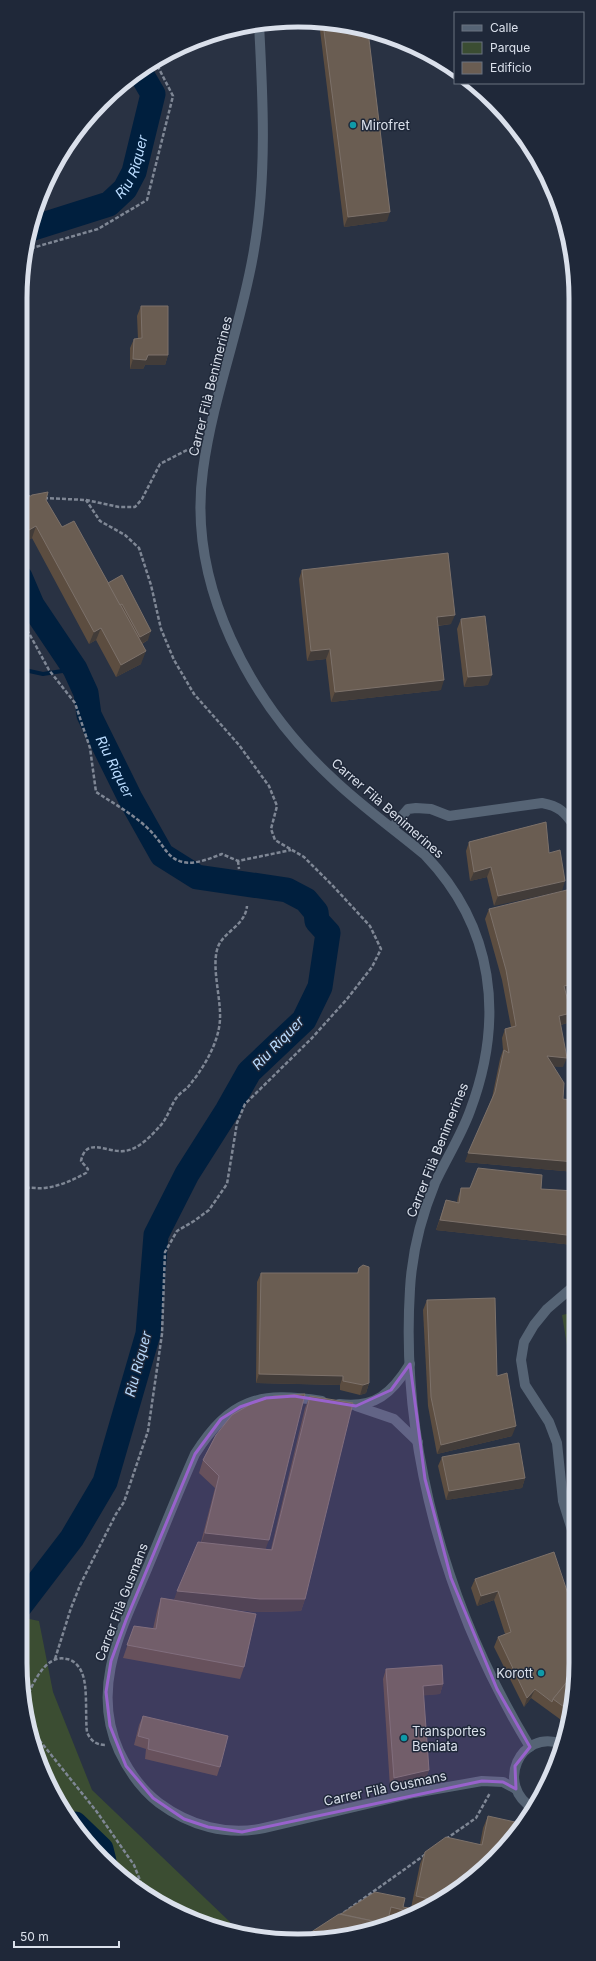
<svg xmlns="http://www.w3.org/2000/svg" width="596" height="1961" font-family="Inter,sans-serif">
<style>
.green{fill:#3b4d32}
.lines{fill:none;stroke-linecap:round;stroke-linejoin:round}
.stream{stroke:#001f3e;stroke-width:4}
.river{stroke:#001f3e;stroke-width:25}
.path{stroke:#7f8795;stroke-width:2.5;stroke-dasharray:4 2;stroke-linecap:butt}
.minor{stroke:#566475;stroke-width:10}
.wall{fill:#5c4d40}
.shaded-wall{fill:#423c39}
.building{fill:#6a5d52;stroke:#7c716a}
.marked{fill:#9862cc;fill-opacity:0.2;stroke:#9862cc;stroke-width:3;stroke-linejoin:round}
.culture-dot{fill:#0f9aa8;stroke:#1f2839;stroke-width:1.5}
.labels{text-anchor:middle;stroke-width:3;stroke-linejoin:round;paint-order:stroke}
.poi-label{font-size:13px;fill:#dae0eb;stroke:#1f2839;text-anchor:start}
.street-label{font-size:13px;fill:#dae0eb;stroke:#1f2839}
.water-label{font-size:14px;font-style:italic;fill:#b9dbfe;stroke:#1f2839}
.rim{fill:none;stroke:#dae0eb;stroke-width:5}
</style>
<rect width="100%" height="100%" fill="#293243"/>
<g class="green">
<path d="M 575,1312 L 576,1400 L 562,1315 Z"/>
<path d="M 20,1617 L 39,1621 L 53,1692 L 92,1790 L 230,1922 L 233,1930 L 175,1912 L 129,1883 L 89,1846 L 41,1769 L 25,1717 L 20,1663 Z"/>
</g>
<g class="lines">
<path class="stream" d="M 20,669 L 43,674 L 75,669"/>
<g class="river">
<path id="s1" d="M 30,229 L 109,204 L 125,189 L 134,172 L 153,94 L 139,70"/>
<path id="s2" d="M 20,577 L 32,605 L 75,669 L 86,693 L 89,715 L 130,798 L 162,855 L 197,877 L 287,890 L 306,900 L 316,912 L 317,921 L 328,933 L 320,987 L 304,1020 L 249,1072 L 227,1111 L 187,1174 L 156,1235 L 148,1334 L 105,1482 L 72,1538 L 20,1606"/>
<path d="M 75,1824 L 101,1849 L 104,1861"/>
</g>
<g class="path">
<path d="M 25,250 L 98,229 L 147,200 L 173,96 L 155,61"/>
<path d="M 20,495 L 33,497"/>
<path d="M 44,498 L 86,500 L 119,507 L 135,507 L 142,499 L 160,464 L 189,449 L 195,450"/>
<path d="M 20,620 L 30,635 L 49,670 L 75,703 L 90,748 L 96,792 C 116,805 140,818 155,836 C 164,846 168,859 183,862 C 195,865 211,858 222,854 L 238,861 L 291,850"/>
<path d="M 238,861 L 239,869"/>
<path d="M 20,1190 C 28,1186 36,1189 45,1188 C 60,1186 73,1180 86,1173 L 88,1169 L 81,1161 C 86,1136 107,1153 124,1151 C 138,1150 151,1136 160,1126 C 168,1118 170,1106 177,1097 C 180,1093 185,1090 188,1087 C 203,1069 219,1043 220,1019 C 221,999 212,969 217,950 C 221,932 245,927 247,906"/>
<path d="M 55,1659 L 71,1608 L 81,1583 L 116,1514 L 124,1502 L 148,1431 L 162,1334 L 165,1252 L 177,1231 L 194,1221 L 209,1210 L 227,1184 L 237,1123 L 245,1104 L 312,1038 L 347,999 L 372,967 L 381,949 L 370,926 L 333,886 L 304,857 L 275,840 L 271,829 L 277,806 L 269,786 L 239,745 L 194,694 L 174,660 L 161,629 L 151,585 L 139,548 L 125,535 L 100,521 L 86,500"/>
<path d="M 24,1704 C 31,1688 44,1653 67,1659 C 74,1660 80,1667 82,1673 C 88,1686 85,1716 87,1732 C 90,1740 96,1745 105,1745"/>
<path d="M 28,1726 L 97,1812 L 134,1865 L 145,1893"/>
<path d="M 446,1839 L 476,1818 L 490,1793"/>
<path d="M 339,1916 L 426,1854"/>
</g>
<g class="minor">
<path d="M 259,24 C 263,98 267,176 254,250 C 242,324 213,395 203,470 C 187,585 250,702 332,778 C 361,806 394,829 425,855 C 494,927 505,1018 470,1111 C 461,1136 446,1159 435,1183 C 421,1217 412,1253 410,1289 C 400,1448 448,1612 530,1747"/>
<path d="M 392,828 L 408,809 L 416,808 L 431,809 L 449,816 L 542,803 C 559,806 565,812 575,827"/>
<path d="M 575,1285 L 547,1309 L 534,1325 L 524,1342 L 521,1360 L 525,1385 L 549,1422 L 557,1443 L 563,1501 L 576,1543"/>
<path d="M 322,1401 C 259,1391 230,1399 195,1454 C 178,1492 163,1531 147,1569 C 122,1628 90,1687 119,1751 C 128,1770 142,1790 159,1803 C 190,1826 227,1836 264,1828 L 414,1793 L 482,1781 L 503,1782 L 516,1789"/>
<path d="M 339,1404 C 375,1409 392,1393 410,1364"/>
<path d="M 356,1406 L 394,1419 L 418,1442"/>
<path d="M 534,1809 C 494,1786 520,1728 562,1744"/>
</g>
</g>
<g class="wall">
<path d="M 319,22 L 352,25 L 387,221 L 344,227 Z"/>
<path d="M 141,306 L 168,355 L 165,365 L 145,365 L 143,369 L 130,369 L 130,348 L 134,339 L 138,339 L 137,316 Z"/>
<path d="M 46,500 L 62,527 L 108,583 L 148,640 L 142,644 L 141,664 L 116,677 L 96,640 L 89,644 L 32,538 L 25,542 L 20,534 L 20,503 Z"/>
<path d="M 302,570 L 451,624 L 438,626 L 441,690 L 331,702 L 326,659 L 307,661 L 299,579 Z"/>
<path d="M 461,619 L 488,685 L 464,687 L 457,629 Z"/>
<path d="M 546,822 L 494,906 L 487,877 L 470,881 L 466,851 L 469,842 Z"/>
<path d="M 489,909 L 569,955 L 570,994 L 566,995 L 571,1013 L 567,1023 L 561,1025 L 563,1067 L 554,1066 L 563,1099 L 575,1106 L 575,1172 L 465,1162 L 492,1098 L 500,1059 L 503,1050 L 502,1038 L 505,1029 L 511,1027 L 502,980 L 485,919 Z"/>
<path d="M 461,1188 L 541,1189 L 575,1191 L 575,1240 L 573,1245 L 436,1230 L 446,1200 L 457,1202 L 458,1197 Z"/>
<path d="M 359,1268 L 369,1383 L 366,1393 L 360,1395 L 340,1390 L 340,1385 L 256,1383 L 257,1282 L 261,1273 L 357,1273 Z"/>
<path d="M 427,1300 L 497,1376 L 512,1436 L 437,1454 L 428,1406 L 423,1310 Z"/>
<path d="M 310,1396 L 305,1599 L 301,1611 L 256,1612 L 216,1607 L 244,1667 L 240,1679 L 123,1658 L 134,1626 L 153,1629 L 157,1611 L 161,1598 L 174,1600 L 201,1542 L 215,1488 L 199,1473 L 203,1460 L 216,1435 L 266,1549 L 271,1549 L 305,1408 Z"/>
<path d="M 442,1457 L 525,1478 L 522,1488 L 446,1500 L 438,1466 Z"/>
<path d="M 554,1552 L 576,1663 L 571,1717 L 566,1732 L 565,1731 L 568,1725 L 531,1698 L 524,1707 L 494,1647 L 498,1637 L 505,1634 L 494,1600 L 477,1606 L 471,1588 L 475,1579 Z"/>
<path d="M 386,1669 L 443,1684 L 440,1694 L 423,1695 L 429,1770 L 425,1780 L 390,1787 L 383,1679 Z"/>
<path d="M 143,1716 L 220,1767 L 217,1776 L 145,1759 L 146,1749 L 134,1745 L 139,1725 Z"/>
<path d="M 488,1816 L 495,1859 L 453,1894 L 397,1919 L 389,1917 L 341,1914 L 375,1892 L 403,1907 L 411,1908 L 420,1864 L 425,1852 L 480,1844 L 483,1828 Z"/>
</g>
<g class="shaded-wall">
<path d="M 390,212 L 387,221 L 344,227 L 348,217 Z"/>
<path d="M 148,355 L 168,355 L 165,365 L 145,365 L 143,369 L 130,369 L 133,359 Z"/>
<path d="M 36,526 L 32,538 L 25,542 L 29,530 Z"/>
<path d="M 455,615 L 451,624 L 434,626 L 437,617 Z"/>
<path d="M 101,628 L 96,640 L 89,644 L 94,632 Z"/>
<path d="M 151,631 L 148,640 L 137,646 L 140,637 Z"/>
<path d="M 330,649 L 326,659 L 307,661 L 311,651 Z"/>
<path d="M 146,651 L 141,664 L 116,677 L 121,665 Z"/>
<path d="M 492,675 L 488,685 L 464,687 L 468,677 Z"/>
<path d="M 444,680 L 441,690 L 331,702 L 335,692 Z"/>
<path d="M 491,867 L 487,877 L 470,881 L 474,872 Z"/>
<path d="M 565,881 L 562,891 L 494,906 L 498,896 Z"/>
<path d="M 573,984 L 570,994 L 560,996 L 564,986 Z"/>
<path d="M 571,1013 L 567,1023 L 556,1026 L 559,1016 Z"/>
<path d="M 547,1056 L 567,1058 L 563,1067 L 543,1066 Z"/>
<path d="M 468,1153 L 575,1162 L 575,1172 L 465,1162 Z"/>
<path d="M 440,1220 L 575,1236 L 575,1240 L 573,1245 L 436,1230 Z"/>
<path d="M 259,1374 L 343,1376 L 340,1385 L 256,1383 Z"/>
<path d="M 369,1383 L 366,1393 L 360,1395 L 363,1385 Z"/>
<path d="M 516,1426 L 512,1436 L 437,1454 L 441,1445 Z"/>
<path d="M 525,1478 L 522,1488 L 446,1500 L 449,1491 Z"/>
<path d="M 205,1533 L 269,1540 L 264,1553 L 200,1546 Z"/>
<path d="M 177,1591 L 305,1599 L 301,1611 L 256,1612 L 173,1603 Z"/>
<path d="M 498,1591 L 494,1600 L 477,1606 L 481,1596 Z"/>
<path d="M 443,1684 L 440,1694 L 419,1696 L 423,1686 Z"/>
<path d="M 535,1689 L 531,1698 L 524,1707 L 527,1698 Z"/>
<path d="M 429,1770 L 425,1780 L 390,1787 L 394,1778 Z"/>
</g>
<g class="building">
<path d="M 323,23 L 352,25 L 368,31 L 390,212 L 348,217 Z"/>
<path d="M 141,306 L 168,306 L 168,355 L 148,355 L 146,360 L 133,359 L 134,339 L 142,338 Z"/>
<path d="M 48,492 L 46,500 L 62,527 L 74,521 L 146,651 L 121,665 L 101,628 L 94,632 L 36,526 L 29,530 L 21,516 L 20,512 L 20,503 L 32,495 Z"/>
<path d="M 448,553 L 455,615 L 437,617 L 444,680 L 335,692 L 330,649 L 311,651 L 302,570 Z"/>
<path d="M 122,575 L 151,631 L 140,637 L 122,604 L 120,605 L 108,583 Z"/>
<path d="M 485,616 L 492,675 L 468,677 L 461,619 Z"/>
<path d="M 546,822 L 549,853 L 560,850 L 565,881 L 498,896 L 491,867 L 474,872 L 469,842 Z"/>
<path d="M 571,889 L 575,918 L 575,929 L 569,955 L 573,984 L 564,986 L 571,1013 L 559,1016 L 567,1058 L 547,1056 L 564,1083 L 563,1099 L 571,1100 L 575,1106 L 575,1162 L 468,1153 L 495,1092 L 504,1050 L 509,1053 L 505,1029 L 516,1026 L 506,970 L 489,909 Z"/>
<path d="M 478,1168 L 542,1175 L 541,1189 L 575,1191 L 575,1236 L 440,1220 L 446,1200 L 459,1203 L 461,1188 L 470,1188 Z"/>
<path d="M 363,1265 L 369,1267 L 369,1383 L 363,1385 L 343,1381 L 343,1376 L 259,1374 L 261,1273 L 358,1273 L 359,1268 Z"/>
<path d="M 495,1298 L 497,1376 L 507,1373 L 516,1426 L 441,1445 L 431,1397 L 427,1300 Z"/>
<path d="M 305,1394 L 269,1540 L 205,1533 L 219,1476 L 203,1460 L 216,1435 L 232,1415 L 251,1404 L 274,1396 Z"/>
<path d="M 310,1396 L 353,1403 L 305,1599 L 260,1599 L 177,1591 L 198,1542 L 272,1550 Z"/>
<path d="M 519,1443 L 525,1478 L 449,1491 L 442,1457 Z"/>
<path d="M 554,1552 L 576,1618 L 576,1663 L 575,1672 L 553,1699 L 552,1702 L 535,1689 L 527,1698 L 498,1637 L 511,1632 L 498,1591 L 481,1596 L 475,1579 Z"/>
<path d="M 161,1598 L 256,1614 L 244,1667 L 127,1645 L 134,1626 L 156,1629 Z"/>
<path d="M 442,1665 L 443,1684 L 423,1686 L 429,1770 L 394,1778 L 386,1669 Z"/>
<path d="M 575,1672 L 571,1712 L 553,1699 Z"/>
<path d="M 143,1716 L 228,1736 L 220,1767 L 148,1749 L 149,1739 L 138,1736 Z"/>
<path d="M 488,1816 L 524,1824 L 495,1859 L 453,1894 L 438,1901 L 416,1896 L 425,1852 L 446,1837 L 482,1845 Z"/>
<path d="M 375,1892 L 405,1898 L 403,1907 L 418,1910 L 401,1917 L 403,1910 L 391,1907 L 387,1924 L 341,1914 Z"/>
<path d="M 339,1914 L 387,1924 L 370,1932 L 316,1940 L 299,1940 Z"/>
</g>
<path class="marked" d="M 410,1364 L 425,1479 L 451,1578 L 497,1689 L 530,1747 L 515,1766 L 516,1789 L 503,1782 L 482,1781 L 242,1832 L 208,1827 L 184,1819 L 153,1798 L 126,1766 L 110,1726 L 106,1692 L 111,1661 L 126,1620 L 195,1454 L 221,1419 L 240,1407 L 266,1398 L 294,1396 L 356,1406 L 391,1390 Z"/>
<g class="culture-dot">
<circle cx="353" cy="125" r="4"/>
<circle cx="541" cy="1673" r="4"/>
<circle cx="404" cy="1738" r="4"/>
</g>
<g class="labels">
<g class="poi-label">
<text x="361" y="130">Mirofret</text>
<text x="533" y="1678" text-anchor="end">Korott</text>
<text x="412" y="1736">Transportes<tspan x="412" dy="15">Beniata</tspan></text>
</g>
<g class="street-label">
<text transform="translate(210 386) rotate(-76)" y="5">Carrer Filà Benimerines</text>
<text transform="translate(388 808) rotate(41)" y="5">Carrer Filà Benimerines</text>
<text transform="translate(437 1150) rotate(-68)" y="5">Carrer Filà Benimerines</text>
<text transform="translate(121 1602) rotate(-69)" y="5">Carrer Filà Gusmans</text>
<text transform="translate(385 1788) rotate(-12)" y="5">Carrer Filà Gusmans</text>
</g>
<g class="water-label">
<text dy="5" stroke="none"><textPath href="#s1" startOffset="128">Riu Riquer</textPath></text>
<text dy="5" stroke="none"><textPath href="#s2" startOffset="214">Riu Riquer</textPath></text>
<text transform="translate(278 1043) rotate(-46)" y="5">Riu Riquer</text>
<text transform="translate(138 1364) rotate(-75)" y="5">Riu Riquer</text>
</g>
</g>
<path d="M0 0H596V1961H0ZM298 27H298A271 271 0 0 1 569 298V1663A271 271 0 0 1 298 1934H298A271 271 0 0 1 27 1663V298A271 271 0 0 1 298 27Z" fill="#1f2839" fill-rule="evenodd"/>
<path class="rim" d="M298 27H298A271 271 0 0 1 569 298V1663A271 271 0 0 1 298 1934H298A271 271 0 0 1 27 1663V298A271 271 0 0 1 298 27Z"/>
<rect x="454" y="12" width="130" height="72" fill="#1f2839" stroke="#6a7280"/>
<rect x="462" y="25" width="20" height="6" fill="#566475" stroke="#6a7280"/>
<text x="490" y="32" font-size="12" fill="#dae0eb">Calle</text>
<rect x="462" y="42" width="20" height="12" fill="#3b4d32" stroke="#6a7280"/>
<text x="490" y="52" font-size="12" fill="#dae0eb">Parque</text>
<rect x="462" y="62" width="20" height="12" fill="#6a5d52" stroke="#6a7280"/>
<text x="490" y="72" font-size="12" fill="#dae0eb">Edificio</text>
<path d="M14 1941v6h105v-6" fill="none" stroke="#dae0eb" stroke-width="2"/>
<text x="20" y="1941" font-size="12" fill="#dae0eb" stroke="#1f2839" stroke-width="3" paint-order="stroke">50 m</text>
</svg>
